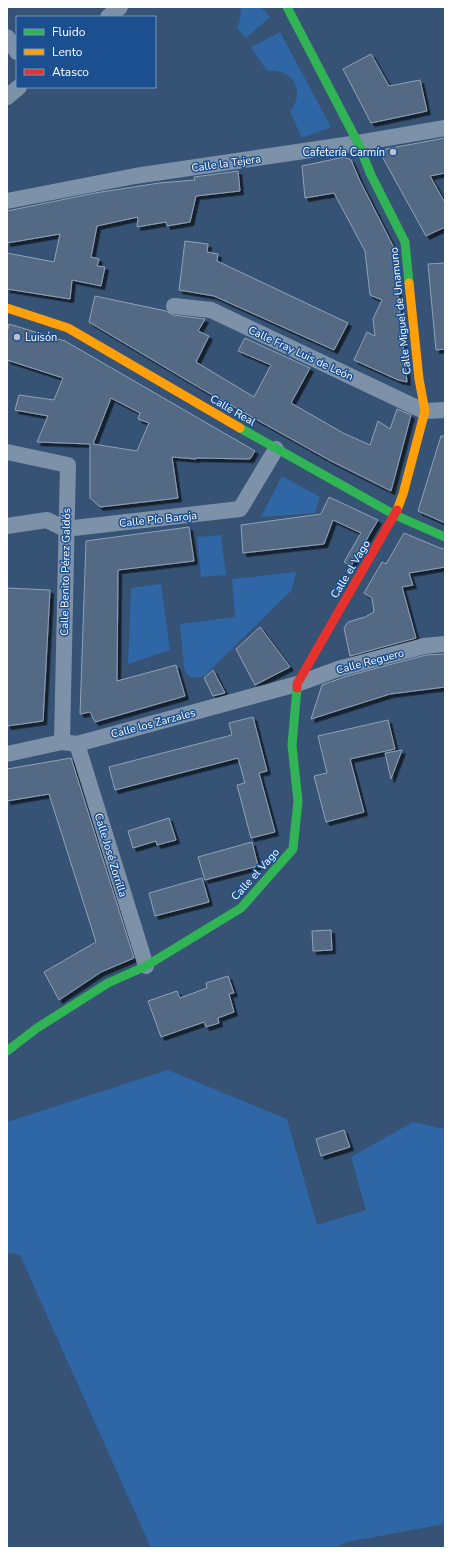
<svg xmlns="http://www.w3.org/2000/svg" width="452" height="1555" font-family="'Nunito Sans',sans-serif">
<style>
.green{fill:#2f66a5}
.building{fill:#526984;stroke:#92a2b6;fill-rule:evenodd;filter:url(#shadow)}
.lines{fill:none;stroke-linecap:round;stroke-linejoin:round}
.street{stroke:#7d92a8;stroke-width:16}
.fast{stroke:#30b455;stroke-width:9}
.slow{stroke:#ff9f0a;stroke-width:9}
.jam{stroke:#e5322d;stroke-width:9}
.poi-dot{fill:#b9c2ce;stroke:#1b4f8f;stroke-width:1.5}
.labels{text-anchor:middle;stroke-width:3;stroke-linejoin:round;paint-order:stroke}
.poi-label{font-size:11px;fill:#fff;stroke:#1b4f8f;text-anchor:end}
.street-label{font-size:11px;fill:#fff;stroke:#1b4f8f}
</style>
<defs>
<filter id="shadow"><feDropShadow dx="3.5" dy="3.5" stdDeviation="0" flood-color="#0009"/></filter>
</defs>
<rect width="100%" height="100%" fill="#365274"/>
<g class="green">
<path d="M 240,7 L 261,7 L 270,17 L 246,38 L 237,28 C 240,21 242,15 240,7 Z"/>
<path d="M 280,32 L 331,127 L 302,138 L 290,112 C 306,91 293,68 267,71 L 251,47 Z"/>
<path d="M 282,476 L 320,497 L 315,513 L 261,517 Z"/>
<path d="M 221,535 L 226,575 L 201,577 L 197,537 Z"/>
<path d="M 296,572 L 292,590 L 204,676 C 194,679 187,678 184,668 L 180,624 L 235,617 L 232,579 Z"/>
<path d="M 161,584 L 170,650 L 128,664 L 131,588 Z"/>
<path d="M 168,1070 L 287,1119 L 317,1225 L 366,1210 L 351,1157 L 413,1122 L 445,1129 L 445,1524 L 347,1542 L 335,1548 L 151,1548 L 20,1255 L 7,1253 L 7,1122 Z"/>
</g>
<g class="building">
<path d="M 371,54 L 389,86 L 420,80 L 427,111 L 371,123 L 343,69 Z"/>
<path d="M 445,138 L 445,173 L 430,176 L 445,203 L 445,227 L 426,236 L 383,158 L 386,149 Z"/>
<path d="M 344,157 L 351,160 L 360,181 L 393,246 L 407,382 L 398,380 L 354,360 L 367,332 L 375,336 L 373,319 L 382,300 L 370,295 L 365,251 L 334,193 L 305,198 L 302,166 Z"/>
<path d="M 238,171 L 240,191 L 196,196 L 190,222 L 167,226 L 166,222 L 137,227 L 138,217 L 97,226 L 91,257 L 99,259 L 97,266 L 105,267 L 101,286 L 72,280 L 70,299 L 7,289 L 7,253 L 54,262 L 60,234 L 7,243 L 7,211 L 95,193 L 159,183 L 195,180 L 194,177 Z"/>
<path d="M 185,241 L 208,244 L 207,252 L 218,254 L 217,261 L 348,323 L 334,350 L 214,296 L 179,290 Z"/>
<path d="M 445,263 L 445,349 L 436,350 L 428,264 Z"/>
<path d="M 95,296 L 166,311 L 173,315 L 205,319 L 198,331 L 209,336 L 196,362 L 254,397 L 271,365 L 238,351 L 245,338 L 310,368 L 291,403 L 343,433 L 370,445 L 378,421 L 390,429 L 397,409 L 411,415 L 391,491 L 331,461 L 200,388 L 89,322 Z"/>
<path d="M 9,324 L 65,341 L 255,451 L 250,459 L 196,458 L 196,459 L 172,457 L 178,498 L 100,507 L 90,498 L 90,444 L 37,442 L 48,416 L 15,410 L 19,395 L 54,400 L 63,378 L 7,360 L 7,332 ZM 111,398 L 140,413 L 138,419 L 149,423 L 137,451 L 93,444 Z"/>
<path d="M 441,436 L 445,436 L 445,523 L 418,511 Z"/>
<path d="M 329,497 L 378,520 L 351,566 L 344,562 L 361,533 L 333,520 L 324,544 L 243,553 L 241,525 L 321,514 Z"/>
<path d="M 189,527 L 194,561 L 118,570 L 117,681 L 176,665 L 185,696 L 95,722 L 90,712 L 80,714 L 86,541 Z"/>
<path d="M 404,533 L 440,548 L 445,549 L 445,567 L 409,573 L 413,585 L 402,587 L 416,638 L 350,656 L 344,628 L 348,622 L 365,617 L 374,612 L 372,598 L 364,593 L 382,562 L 386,564 Z"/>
<path d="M 7,588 L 50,590 L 43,721 L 7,726 Z"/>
<path d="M 260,627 L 290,667 L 255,685 L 236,649 Z"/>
<path d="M 445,654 L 445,687 L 390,694 L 311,719 L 322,685 L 347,676 L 426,655 Z"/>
<path d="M 213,670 L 225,693 L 213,696 L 204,678 Z"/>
<path d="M 253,717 L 267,771 L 259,773 L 275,832 L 251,838 L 237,785 L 245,783 L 238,758 L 115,790 L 109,767 L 232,735 L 229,723 Z"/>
<path d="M 388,720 L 395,749 L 350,759 L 364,812 L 326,822 L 314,776 L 327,773 L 318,736 Z"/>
<path d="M 402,750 L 391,779 L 385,753 Z"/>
<path d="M 71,758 L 134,958 L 101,972 L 59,1000 L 44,972 L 96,942 L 49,794 L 7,801 L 7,769 Z"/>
<path d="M 169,818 L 176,840 L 157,845 L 156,841 L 133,848 L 128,831 Z"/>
<path d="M 252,842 L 258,866 L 205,880 L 198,857 Z"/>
<path d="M 202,878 L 209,902 L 155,916 L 149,893 Z"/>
<path d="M 331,930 L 332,950 L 313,951 L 312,931 Z"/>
<path d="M 228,976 L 234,993 L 229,994 L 234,1012 L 218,1018 L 219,1023 L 206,1027 L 204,1022 L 161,1037 L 148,1001 L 177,991 L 180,998 L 207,988 L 206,983 Z"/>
<path d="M 344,1130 L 350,1147 L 321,1156 L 316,1139 Z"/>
</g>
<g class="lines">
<g class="street">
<path d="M 108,17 L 120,7"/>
<path d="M 7,37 L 17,52"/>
<path d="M 7,97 L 19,87"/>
<path d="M 7,201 L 135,176 L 358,143 L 445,128"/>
<path d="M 174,306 L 211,310 L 413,406 L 425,411 L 445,410"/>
<path d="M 7,452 L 68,465 L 62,742"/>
<path d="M 7,526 L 47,520 L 65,529 L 240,509 L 276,449"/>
<path d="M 77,744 L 146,966"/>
<path d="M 7,754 L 62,742 L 77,744 L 297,684 L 338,669 L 424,646 L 445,644"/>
</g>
<g class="fast">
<path d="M 287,7 L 358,143 L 371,175 L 405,242 L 409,283"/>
<path d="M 240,428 L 395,515 L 445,537"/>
<path d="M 7,1051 L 37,1028 L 108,983 L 146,966 L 241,908 L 293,849 L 298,801 L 292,745 L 297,688"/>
</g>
<g class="slow">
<path d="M 7,308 L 68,328 L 240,428"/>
<path d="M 397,510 L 403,494 L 425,411 L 419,379 L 409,283"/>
</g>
<path class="jam" d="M 297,688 L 297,684 L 397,510"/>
</g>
<g class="poi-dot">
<circle cx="393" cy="152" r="4"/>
<circle cx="17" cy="337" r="4"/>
</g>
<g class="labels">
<g class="poi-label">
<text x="385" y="156">Cafetería Carmín</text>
<text x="25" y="341" text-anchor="start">Luisón</text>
</g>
<g class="street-label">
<text transform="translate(226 163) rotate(-8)" y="4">Calle la Tejera</text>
<text transform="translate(400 311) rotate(-96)" y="4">Calle Miguel de Unamuno</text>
<text transform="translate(301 353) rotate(25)" y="4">Calle Fray Luis de León</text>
<text transform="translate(233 410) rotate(30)" y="4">Calle Real</text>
<text transform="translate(158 519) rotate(-6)" y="4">Calle Pío Baroja</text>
<text transform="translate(350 569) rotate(-59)" y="4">Calle el Vago</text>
<text transform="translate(65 572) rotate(-89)" y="4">Calle Benito Pérez Galdós</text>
<text transform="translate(370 661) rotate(-15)" y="4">Calle Reguero</text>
<text transform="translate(153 723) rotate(-15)" y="4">Calle los Zarzales</text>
<text transform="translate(111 855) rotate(73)" y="4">Calle José Zorrilla</text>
<text transform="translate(255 874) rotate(-48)" y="4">Calle el Vago</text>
</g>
</g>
<rect width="452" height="1555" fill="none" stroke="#ffffff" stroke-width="16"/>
<rect x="16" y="16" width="140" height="72" fill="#1b4f8f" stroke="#7695bc"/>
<rect x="24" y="29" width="20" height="6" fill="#30b455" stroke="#7695bc"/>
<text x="52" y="36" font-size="12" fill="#ffffff">Fluido</text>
<rect x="24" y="49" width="20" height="6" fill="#ff9f0a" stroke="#7695bc"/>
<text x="52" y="56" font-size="12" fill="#ffffff">Lento</text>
<rect x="24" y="69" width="20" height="6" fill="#e5322d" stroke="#7695bc"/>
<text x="52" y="76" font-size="12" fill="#ffffff">Atasco</text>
</svg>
